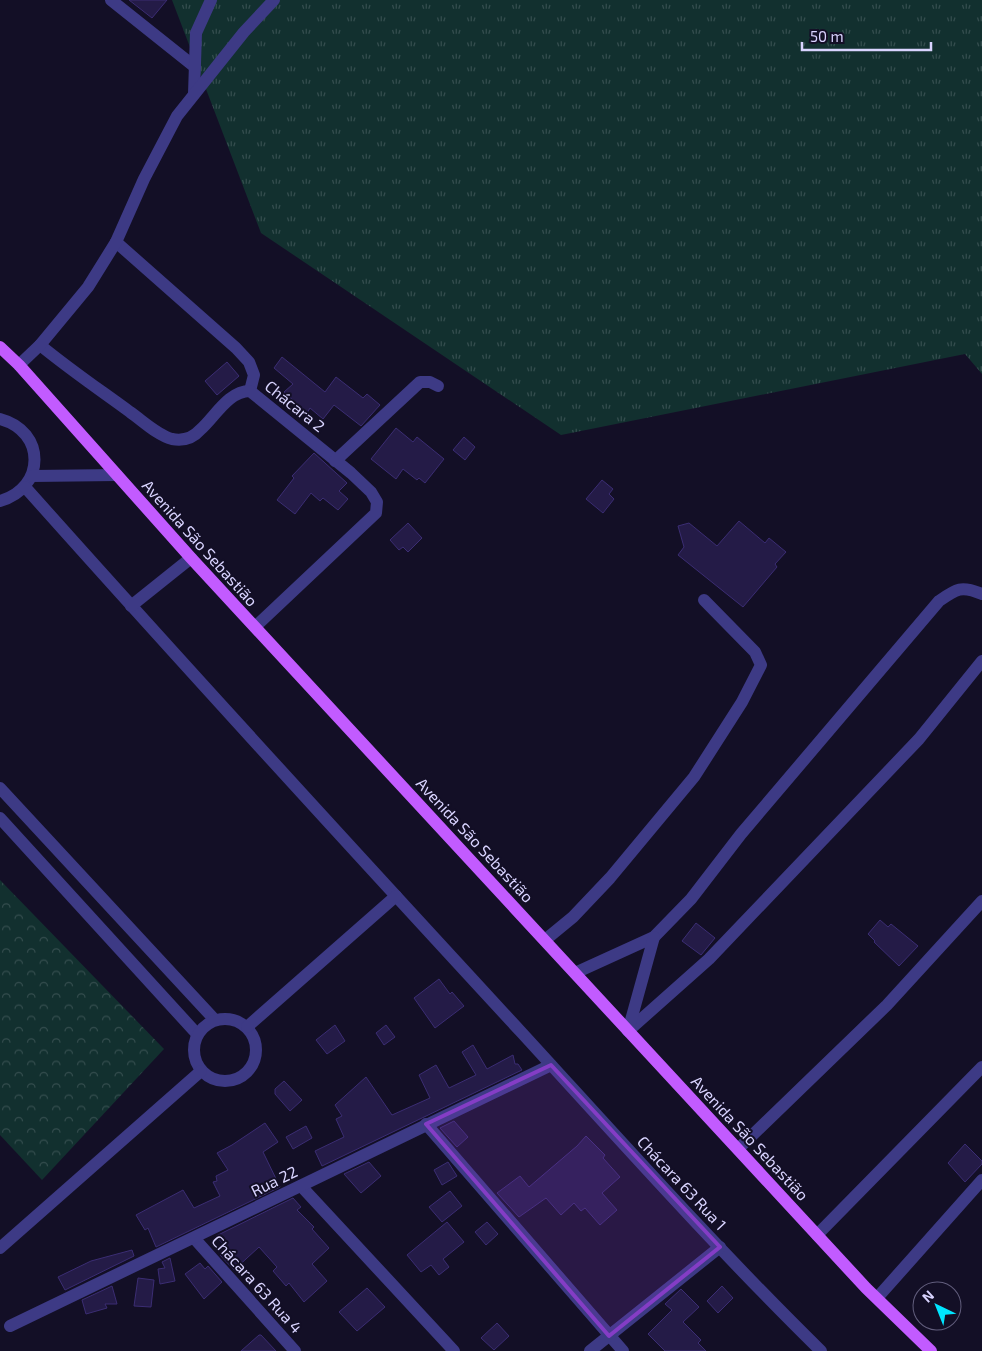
<svg xmlns="http://www.w3.org/2000/svg" width="982" height="1351" font-family="'Exo 2',sans-serif">
<style>
.grass{fill:url(#grass-tufts)}
.park{fill:url(#park-crowns)}
.building{fill:#241b47;stroke:#3b2d73}
.lines{fill:none;stroke-linecap:round;stroke-linejoin:round}
.street{stroke:#3d3a85;stroke-width:12}
.primary{stroke:#c25bff;stroke-width:12}
.marked{fill:#843dc5;fill-opacity:0.2;stroke:#843dc5;stroke-width:4;stroke-linejoin:round}
.labels{text-anchor:middle;stroke-width:4;stroke-linejoin:round;paint-order:stroke}
.street-label{font-size:16px;fill:#d9d4ff;stroke:#130f26}
</style>
<defs>
<pattern id="grass-tufts" width="24" height="20" patternUnits="userSpaceOnUse" patternTransform="scale(1.25)"><rect width="24" height="20" fill="#12302f"/><path d="M3 7l-1-3M5 7V3M7 7l1-3M15 17l-1-3M17 17v-4M19 17l1-3" fill="none" stroke="#344d4e"/></pattern>
<pattern id="park-crowns" width="20" height="18" patternUnits="userSpaceOnUse" patternTransform="scale(1.25)"><rect width="20" height="18" fill="#12302f"/><path d="M2 6a3 3 0 1 1 6 0M12 15a3 3 0 1 1 6 0" fill="none" stroke="#344d4e"/></pattern>
</defs>
<rect width="100%" height="100%" fill="#130f26"/>
<path class="grass" d="M 172,0 L 982,0 L 982,374 L 965,354 L 561,435 L 261,233 Z"/>
<path class="park" d="M 0,880 L 164,1049 L 42,1180 L 0,1135 Z"/>
<g class="building">
<path d="M 129,0 L 167,0 L 152,18 Z"/>
<path d="M 282,357 L 325,392 L 336,377 L 363,398 L 367,394 L 380,405 L 361,426 L 334,405 L 323,419 L 310,408 L 307,413 L 284,392 L 293,384 L 274,368 Z"/>
<path d="M 227,362 L 239,376 L 217,395 L 205,381 Z"/>
<path d="M 396,428 L 413,442 L 417,437 L 444,459 L 425,483 L 419,478 L 417,480 L 403,469 L 396,479 L 371,459 Z"/>
<path d="M 464,437 L 475,447 L 465,460 L 453,450 Z"/>
<path d="M 314,453 L 347,483 L 339,491 L 348,499 L 338,510 L 323,498 L 320,501 L 311,493 L 295,514 L 277,500 L 294,478 L 292,476 Z"/>
<path d="M 602,480 L 613,489 L 609,494 L 614,499 L 603,513 L 586,499 Z"/>
<path d="M 739,521 L 765,543 L 769,538 L 786,552 L 775,564 L 777,567 L 743,607 L 678,555 L 684,547 L 678,526 L 689,523 L 717,546 Z"/>
<path d="M 408,523 L 422,538 L 408,552 L 403,547 L 399,550 L 390,540 Z"/>
<path d="M 880,920 L 888,927 L 891,924 L 918,946 L 899,966 L 874,942 L 875,941 L 868,934 Z"/>
<path d="M 696,923 L 715,938 L 701,955 L 682,941 Z"/>
<path d="M 439,979 L 450,994 L 452,992 L 464,1006 L 435,1028 L 414,998 Z"/>
<path d="M 335,1025 L 345,1041 L 327,1054 L 316,1040 Z"/>
<path d="M 386,1025 L 395,1037 L 384,1045 L 376,1033 Z"/>
<path d="M 473,1045 L 487,1069 L 513,1055 L 515,1064 L 518,1064 L 522,1070 L 322,1166 L 315,1151 L 344,1137 L 336,1119 L 342,1116 L 335,1105 L 366,1077 L 392,1115 L 430,1098 L 419,1075 L 436,1065 L 449,1088 L 476,1075 L 462,1052 Z"/>
<path d="M 284,1081 L 302,1100 L 290,1111 L 275,1094 L 275,1089 Z"/>
<path d="M 454,1121 L 468,1137 L 457,1147 L 440,1128 Z"/>
<path d="M 265,1123 L 278,1142 L 263,1152 L 280,1187 L 156,1247 L 148,1228 L 145,1230 L 136,1215 L 183,1190 L 194,1208 L 220,1196 L 213,1182 L 217,1181 L 216,1176 L 228,1170 L 217,1153 L 232,1145 Z"/>
<path d="M 306,1126 L 312,1138 L 293,1149 L 286,1137 Z"/>
<path d="M 586,1136 L 605,1155 L 603,1158 L 620,1177 L 602,1193 L 617,1210 L 600,1225 L 585,1208 L 581,1211 L 574,1203 L 561,1215 L 546,1198 L 519,1217 L 497,1193 L 520,1176 L 529,1187 L 577,1146 Z"/>
<path d="M 965,1144 L 982,1161 L 982,1164 L 965,1182 L 948,1163 Z"/>
<path d="M 369,1162 L 381,1176 L 361,1193 L 344,1174 Z"/>
<path d="M 448,1162 L 457,1176 L 442,1185 L 434,1170 Z"/>
<path d="M 450,1191 L 462,1206 L 442,1222 L 429,1207 Z"/>
<path d="M 293,1198 L 301,1207 L 297,1210 L 314,1227 L 312,1229 L 329,1248 L 312,1264 L 327,1281 L 304,1302 L 289,1283 L 286,1286 L 273,1271 L 277,1267 L 259,1247 L 234,1270 L 220,1255 L 227,1248 L 216,1236 Z"/>
<path d="M 447,1222 L 464,1242 L 443,1259 L 449,1267 L 439,1275 L 431,1265 L 421,1272 L 407,1255 Z"/>
<path d="M 487,1222 L 498,1234 L 486,1245 L 475,1232 Z"/>
<path d="M 132,1250 L 134,1256 L 65,1290 L 58,1277 L 91,1261 Z"/>
<path d="M 170,1258 L 175,1281 L 160,1284 L 158,1269 L 165,1268 L 162,1262 Z"/>
<path d="M 200,1263 L 205,1269 L 208,1266 L 222,1282 L 204,1299 L 185,1274 Z"/>
<path d="M 138,1278 L 154,1280 L 151,1307 L 134,1306 Z"/>
<path d="M 112,1286 L 117,1304 L 105,1304 L 107,1308 L 86,1314 L 82,1300 Z"/>
<path d="M 722,1286 L 733,1298 L 718,1313 L 707,1301 Z"/>
<path d="M 367,1288 L 385,1307 L 357,1331 L 339,1312 Z"/>
<path d="M 681,1289 L 699,1307 L 683,1322 L 701,1340 L 698,1343 L 706,1351 L 665,1351 L 648,1334 L 672,1310 L 665,1304 Z"/>
<path d="M 497,1323 L 509,1336 L 494,1350 L 481,1338 Z"/>
<path d="M 259,1335 L 261,1335 L 276,1351 L 241,1351 Z"/>
</g>
<g class="lines">
<g class="street">
<path d="M 111,0 L 195,67"/>
<path d="M 194,94 L 196,33 L 211,0"/>
<path d="M 116,242 L 236,348 L 249,362 L 254,375 L 250,391"/>
<path d="M 40,345 C 69,369 100,390 130,412 C 143,421 157,435 172,439 C 183,441 193,438 200,430 C 215,417 228,391 250,391 L 351,473 L 371,492 L 377,502 L 376,513 L 255,627"/>
<path d="M 19,365 L 40,345 L 88,287 L 116,242 L 144,179 L 177,116 L 244,32 L 274,0"/>
<path d="M 0,419 C 46,431 46,488 0,501"/>
<path d="M 335,461 L 420,382 L 430,382 L 438,386"/>
<path d="M 32,476 L 117,475"/>
<path d="M 25,487 C 189,671 355,852 522,1033 C 620,1140 717,1249 821,1351"/>
<path d="M 131,606 L 191,558"/>
<path d="M 0,788 L 215,1020"/>
<path d="M 0,818 L 197,1034"/>
<path d="M 545,940 L 573,917 L 610,878 L 694,777 L 742,702 L 761,665 L 755,652 L 704,600"/>
<path d="M 575,973 L 654,937 L 691,899 L 741,834 L 939,601 C 956,589 961,585 982,594"/>
<circle cx="225" cy="1050" r="31"/>
<path d="M 247,1027 L 396,896"/>
<path d="M 628,1031 L 709,959 L 919,739 L 982,661"/>
<path d="M 628,1031 L 654,937"/>
<path d="M 426,1124 L 623,1351"/>
<path d="M 738,1149 L 887,1005 L 982,901"/>
<path d="M 301,1186 L 454,1351"/>
<path d="M 817,1235 L 982,1067"/>
<path d="M 194,1238 L 295,1351"/>
<path d="M 0,1248 L 201,1071"/>
<path d="M 877,1298 L 982,1180"/>
<path d="M 10,1326 L 551,1065"/>
<path d="M 590,1351 L 720,1247"/>
</g>
<path class="primary" d="M 0,347 L 19,365 L 191,558 L 866,1288 L 931,1351"/>
</g>
<path class="marked" d="M 551,1065 L 720,1247 L 609,1336 L 426,1124 Z"/>
<g class="labels">
<g class="street-label">
<text transform="translate(295 406) rotate(39)" y="6">Chácara 2</text>
<text transform="translate(200 543) rotate(48)" y="6">Avenida São Sebastião</text>
<text transform="translate(475 840) rotate(47)" y="6">Avenida São Sebastião</text>
<text transform="translate(750 1138) rotate(47)" y="6">Avenida São Sebastião</text>
<text transform="translate(274 1181) rotate(-26)" y="6">Rua 22</text>
<text transform="translate(682 1183) rotate(47)" y="6">Chácara 63 Rua 1</text>
<text transform="translate(257 1284) rotate(48)" y="6">Chácara 63 Rua 4</text>
</g>
</g>
<g transform="translate(937 1306) rotate(317)"><circle r="24" fill="#130f26" stroke="#625e7d"/>
<path d="M0-4L9 19L0 12L-9 19Z" fill="#00e5ff"/>
<text y="-8" font-size="14" font-weight="bold" text-anchor="middle" fill="#d9d4ff">N</text>
</g>
<path d="M802 42v8h129v-8" fill="none" stroke="#d9d4ff" stroke-width="2.5"/>
<text x="810" y="42" font-size="15" fill="#d9d4ff" stroke="#130f26" stroke-width="4" paint-order="stroke">50 m</text>
</svg>
